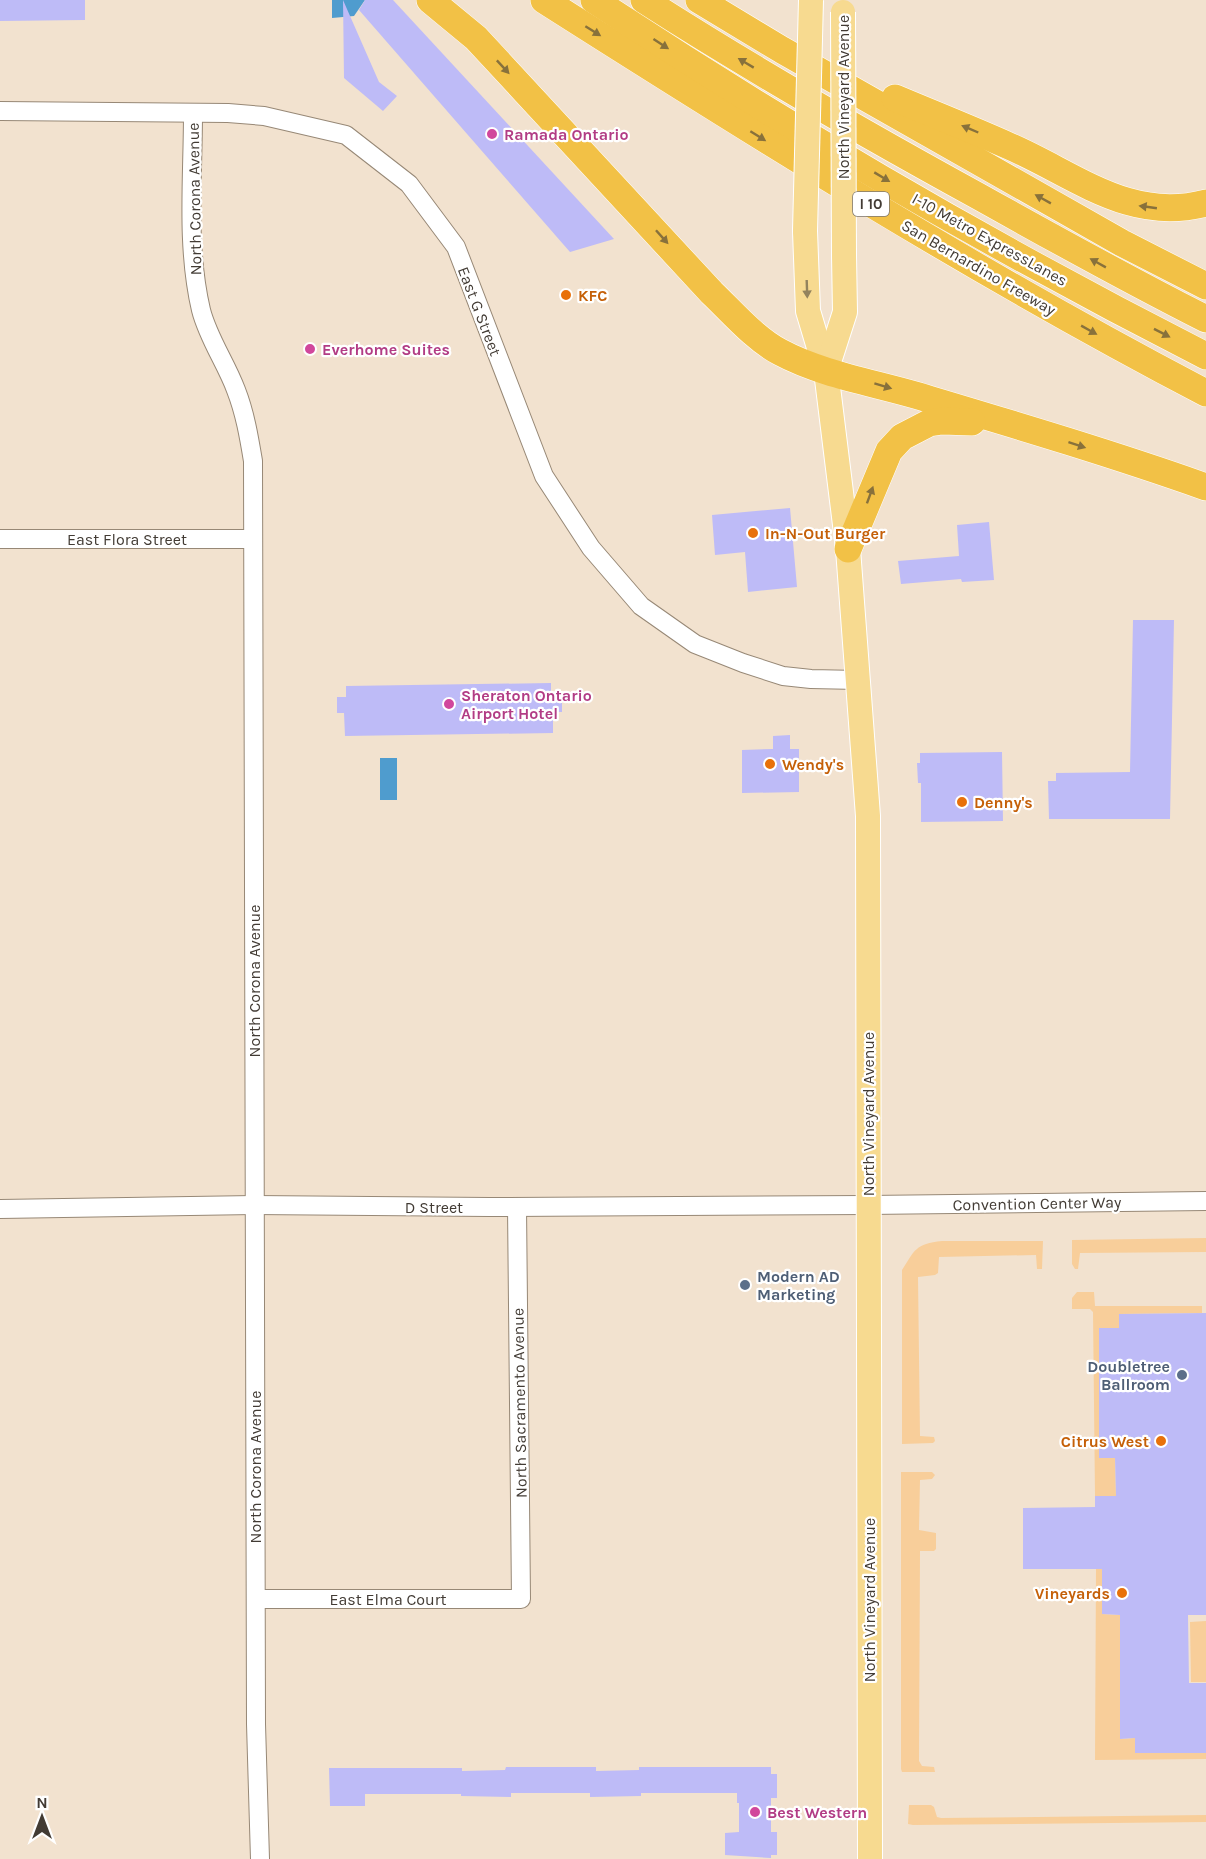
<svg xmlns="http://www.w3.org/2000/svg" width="1206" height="1859" font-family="Karla,sans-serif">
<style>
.green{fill:#f8ce9a}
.water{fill:#4f9cce}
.building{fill:#bebbf7}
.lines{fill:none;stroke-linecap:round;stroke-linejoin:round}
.minor-casing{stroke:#978876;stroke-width:20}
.major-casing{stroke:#fff;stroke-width:26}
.highway-casing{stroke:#fff;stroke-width:28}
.minor{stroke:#fff;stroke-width:18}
.major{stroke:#f7da90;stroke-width:24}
.highway{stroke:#f2c146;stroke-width:27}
.major-bridge-casing{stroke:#fff;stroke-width:26;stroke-linecap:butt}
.major-bridge{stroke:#f7da90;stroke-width:24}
.oneway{fill:#88713b}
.oneway2{fill:#93835d}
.hotel-dot{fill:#d1479c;stroke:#fff;stroke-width:2}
.food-dot{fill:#e8710a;stroke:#fff;stroke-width:2}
.service-dot{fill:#5c6f8a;stroke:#fff;stroke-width:2}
.labels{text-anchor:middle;stroke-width:4.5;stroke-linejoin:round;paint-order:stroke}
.shield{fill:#fff;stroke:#7b7671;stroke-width:1.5}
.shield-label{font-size:15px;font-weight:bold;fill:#423b34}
.street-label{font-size:16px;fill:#423b34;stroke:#fff}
.hotel-label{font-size:16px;font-weight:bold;fill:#b23c85;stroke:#fff;text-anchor:start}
.food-label{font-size:16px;font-weight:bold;fill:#c56008;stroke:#fff;text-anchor:start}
.service-label{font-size:16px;font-weight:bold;fill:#4e5e75;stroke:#fff;text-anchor:start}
</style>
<rect width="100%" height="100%" fill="#f2e2cf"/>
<g class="green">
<path d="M 1206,1238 L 1206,1252 L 1080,1253 L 1078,1269 L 1075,1269 L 1072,1264 L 1072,1240 Z"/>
<path d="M 942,1241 L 1043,1241 L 1042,1269 L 1037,1269 L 1036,1255 L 939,1257 L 938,1273 L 935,1275 L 918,1277 L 920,1436 L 934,1437 L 935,1441 L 933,1443 L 902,1444 L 902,1270 C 915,1250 915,1244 942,1241 Z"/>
<path d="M 1077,1292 L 1094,1292 L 1095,1306 L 1202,1306 L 1202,1313 L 1119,1314 L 1119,1328 L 1099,1328 L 1099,1458 L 1115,1458 L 1116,1496 L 1095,1496 L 1093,1312 L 1090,1309 L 1072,1309 L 1072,1298 Z"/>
<path d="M 901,1472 L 932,1472 L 935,1475 L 932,1479 L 920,1480 L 919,1530 L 936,1533 L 936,1549 L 934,1551 L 920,1551 L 919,1761 L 922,1766 L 934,1767 L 935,1772 L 902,1772 L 901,1769 Z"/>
<path d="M 1096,1569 L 1102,1569 L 1102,1614 L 1120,1615 L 1121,1739 L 1135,1738 L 1206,1753 L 1206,1759 L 1095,1760 Z"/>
<path d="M 1206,1621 L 1206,1682 L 1191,1682 L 1190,1622 Z"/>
<path d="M 909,1805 L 931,1805 L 934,1807 L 937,1817 L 941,1818 L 1206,1815 L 1206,1822 L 913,1825 L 908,1824 Z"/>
</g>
<g class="water">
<path d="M 332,0 L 365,0 L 354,16 L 332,18 Z"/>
<rect x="380" y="758" width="17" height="42"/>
</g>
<g class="building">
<path d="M 0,0 L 85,0 L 85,20 L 0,21 Z"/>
<path d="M 343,0 L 379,82 L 397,96 L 383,111 L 344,78 Z"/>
<path d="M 365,0 L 393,0 L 614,239 L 570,252 L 359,10 Z"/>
<path d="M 790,508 L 797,587 L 748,592 L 745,552 L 715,555 L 712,515 Z"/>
<path d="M 989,522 L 994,580 L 962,582 L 961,579 L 901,584 L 898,561 L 959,556 L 957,525 Z"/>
<path d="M 1133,620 L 1174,620 L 1170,819 L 1049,819 L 1048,781 L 1056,781 L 1056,773 L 1130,772 Z"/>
<path d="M 551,683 L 551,693 L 562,693 L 562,712 L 553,712 L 553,733 L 345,736 L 344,713 L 337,713 L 337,697 L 346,697 L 346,686 Z"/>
<path d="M 790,735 L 790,749 L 799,749 L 799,792 L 742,793 L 742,750 L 773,749 L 773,736 Z"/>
<path d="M 1002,752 L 1003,821 L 921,822 L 921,783 L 918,783 L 917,763 L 920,763 L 920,753 Z"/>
<path d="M 1206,1313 L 1206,1615 L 1188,1615 L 1189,1683 L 1206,1683 L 1206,1753 L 1135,1753 L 1135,1738 L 1120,1739 L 1120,1615 L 1102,1614 L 1102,1569 L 1023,1569 L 1023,1508 L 1095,1507 L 1095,1496 L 1116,1496 L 1115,1458 L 1099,1458 L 1099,1328 L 1119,1328 L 1119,1314 Z"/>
<path d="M 506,1767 L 596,1767 L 596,1771 L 639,1770 L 639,1767 L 771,1767 L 771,1774 L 777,1774 L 777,1798 L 771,1798 L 771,1832 L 777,1832 L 777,1855 L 771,1855 L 771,1858 L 725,1855 L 725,1833 L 739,1832 L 739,1803 L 737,1803 L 737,1793 L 641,1793 L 641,1796 L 590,1797 L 590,1793 L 511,1793 L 511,1797 L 461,1796 L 461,1794 L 365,1794 L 365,1806 L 330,1806 L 329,1768 L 462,1768 L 462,1771 L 505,1770 Z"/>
</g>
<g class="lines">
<g class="minor-casing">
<g id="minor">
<path d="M 0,111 L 228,113 L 264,116 L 346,135 L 409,184 L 456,247 L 544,476 L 591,548 L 641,606 L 695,644 L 743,663 L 783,676 L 811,679 L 858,680"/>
<path d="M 193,113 C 193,178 186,246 201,310 C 208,338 226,363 236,390 C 245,413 249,437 253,461 L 256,1724 L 260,1859"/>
<path d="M 0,539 L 253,539"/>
<path d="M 0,1209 L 254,1205 L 489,1207 L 868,1205 L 1206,1201"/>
<path d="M 256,1599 L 521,1599 L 517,1207"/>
</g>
</g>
<g class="major-casing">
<g id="major">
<path d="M 805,231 L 808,311 L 826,371 L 848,549 L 868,816 L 870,1859"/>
<path d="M 826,371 L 845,312 L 844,255"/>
</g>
</g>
<g class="highway-casing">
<g id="highway">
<path d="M 430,0 L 476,38 L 712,293 C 732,312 755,339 780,352 C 821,374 870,382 915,395 C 1012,424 1110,453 1206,487"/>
<path d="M 544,0 C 761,138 978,274 1206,393"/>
<path d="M 594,0 C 791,130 996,249 1206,356"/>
<path d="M 644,0 C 753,70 865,134 978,196 C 1053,238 1129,280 1206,319"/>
<path d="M 699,0 L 782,50 L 1122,243 L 1206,286"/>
<path d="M 895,98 C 933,114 971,129 1009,146 C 1076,175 1129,223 1206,203"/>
<path d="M 848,549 L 889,451 L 902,437 L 929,423 L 942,421 L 972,422"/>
</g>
</g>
<use href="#minor" class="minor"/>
<use href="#major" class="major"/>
<use href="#highway" class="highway"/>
<g class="major-bridge-casing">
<g id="major-bridge">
<path d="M 843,12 L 844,255"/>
<path d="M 805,231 L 811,0"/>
</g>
</g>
<use href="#major-bridge" class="major-bridge"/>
</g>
<defs><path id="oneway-solid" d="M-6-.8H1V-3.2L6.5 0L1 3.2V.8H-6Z" transform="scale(1.5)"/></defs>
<g class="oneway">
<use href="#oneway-solid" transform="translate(593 31) rotate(32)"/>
<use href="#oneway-solid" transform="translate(661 44) rotate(33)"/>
<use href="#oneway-solid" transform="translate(746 63) rotate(-149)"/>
<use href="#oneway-solid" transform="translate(503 67) rotate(47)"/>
<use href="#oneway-solid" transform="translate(970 129) rotate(-157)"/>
<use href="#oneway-solid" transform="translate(758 136) rotate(32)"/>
<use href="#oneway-solid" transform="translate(882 177) rotate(31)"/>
<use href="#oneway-solid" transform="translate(1043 199) rotate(-151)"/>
<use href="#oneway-solid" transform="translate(1148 207) rotate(-172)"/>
<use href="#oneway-solid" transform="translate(662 237) rotate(48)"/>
<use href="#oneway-solid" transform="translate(1098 263) rotate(-151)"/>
<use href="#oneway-solid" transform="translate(1089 330) rotate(29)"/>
<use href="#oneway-solid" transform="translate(1162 333) rotate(27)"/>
<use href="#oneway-solid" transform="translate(883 386) rotate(17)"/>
<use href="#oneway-solid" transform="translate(1077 445) rotate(18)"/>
<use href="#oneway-solid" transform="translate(870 495) rotate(-70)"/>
</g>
<use class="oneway2" href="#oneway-solid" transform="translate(807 289) rotate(88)"/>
<g class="hotel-dot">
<circle cx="492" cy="134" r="6"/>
<circle cx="310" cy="349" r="6"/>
<circle cx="449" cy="704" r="6"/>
<circle cx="755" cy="1812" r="6"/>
</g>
<g class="food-dot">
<circle cx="566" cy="295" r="6"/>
<circle cx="753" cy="533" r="6"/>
<circle cx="770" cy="764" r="6"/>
<circle cx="962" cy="802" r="6"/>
<circle cx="1161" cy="1441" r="6"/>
<circle cx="1122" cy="1593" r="6"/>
</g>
<g class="service-dot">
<circle cx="745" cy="1285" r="6"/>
<circle cx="1182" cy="1375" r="6"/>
</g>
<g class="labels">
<rect class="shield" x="853" y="192" width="36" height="24" rx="4.5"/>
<g class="shield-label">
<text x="871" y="209">I 10</text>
</g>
<g class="street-label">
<text transform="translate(843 97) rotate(-90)" y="6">North Vineyard Avenue</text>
<text transform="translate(194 199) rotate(-91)" y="6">North Corona Avenue</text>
<text transform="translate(990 239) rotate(29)" y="6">I-10 Metro ExpressLanes</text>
<text transform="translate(979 267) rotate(30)" y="6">San Bernardino Freeway</text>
<text transform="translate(480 311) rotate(69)" y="6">East G Street</text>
<text x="127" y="545">East Flora Street</text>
<text transform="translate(254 981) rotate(-90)" y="6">North Corona Avenue</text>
<text transform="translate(868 1114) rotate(-90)" y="6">North Vineyard Avenue</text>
<text transform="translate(1037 1203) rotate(-1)" y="6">Convention Center Way</text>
<text x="434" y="1213">D Street</text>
<text transform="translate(519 1403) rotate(-91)" y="6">North Sacramento Avenue</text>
<text transform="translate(255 1467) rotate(-90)" y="6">North Corona Avenue</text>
<text x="388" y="1605">East Elma Court</text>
<text transform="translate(869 1600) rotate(-90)" y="6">North Vineyard Avenue</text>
</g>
<g class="hotel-label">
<text x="504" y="140">Ramada Ontario</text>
<text x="322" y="355">Everhome Suites</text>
<text x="461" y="701">Sheraton Ontario<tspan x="461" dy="18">Airport Hotel</tspan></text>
<text x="767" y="1818">Best Western</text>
</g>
<g class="food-label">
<text x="578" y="301">KFC</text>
<text x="765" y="539">In-N-Out Burger</text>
<text x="782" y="770">Wendy's</text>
<text x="974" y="808">Denny's</text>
<text x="1149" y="1447" text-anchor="end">Citrus West</text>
<text x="1110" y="1599" text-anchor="end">Vineyards</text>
</g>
<g class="service-label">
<text x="757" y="1282">Modern AD<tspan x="757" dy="18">Marketing</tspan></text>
<text x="1170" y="1372" text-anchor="end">Doubletree<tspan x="1170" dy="18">Ballroom</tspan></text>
</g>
</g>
<g transform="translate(42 1817)" stroke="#ffffff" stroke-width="4.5" paint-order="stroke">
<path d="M0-4.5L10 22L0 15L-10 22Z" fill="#423b34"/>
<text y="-9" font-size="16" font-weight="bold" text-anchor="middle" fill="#423b34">N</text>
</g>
</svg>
